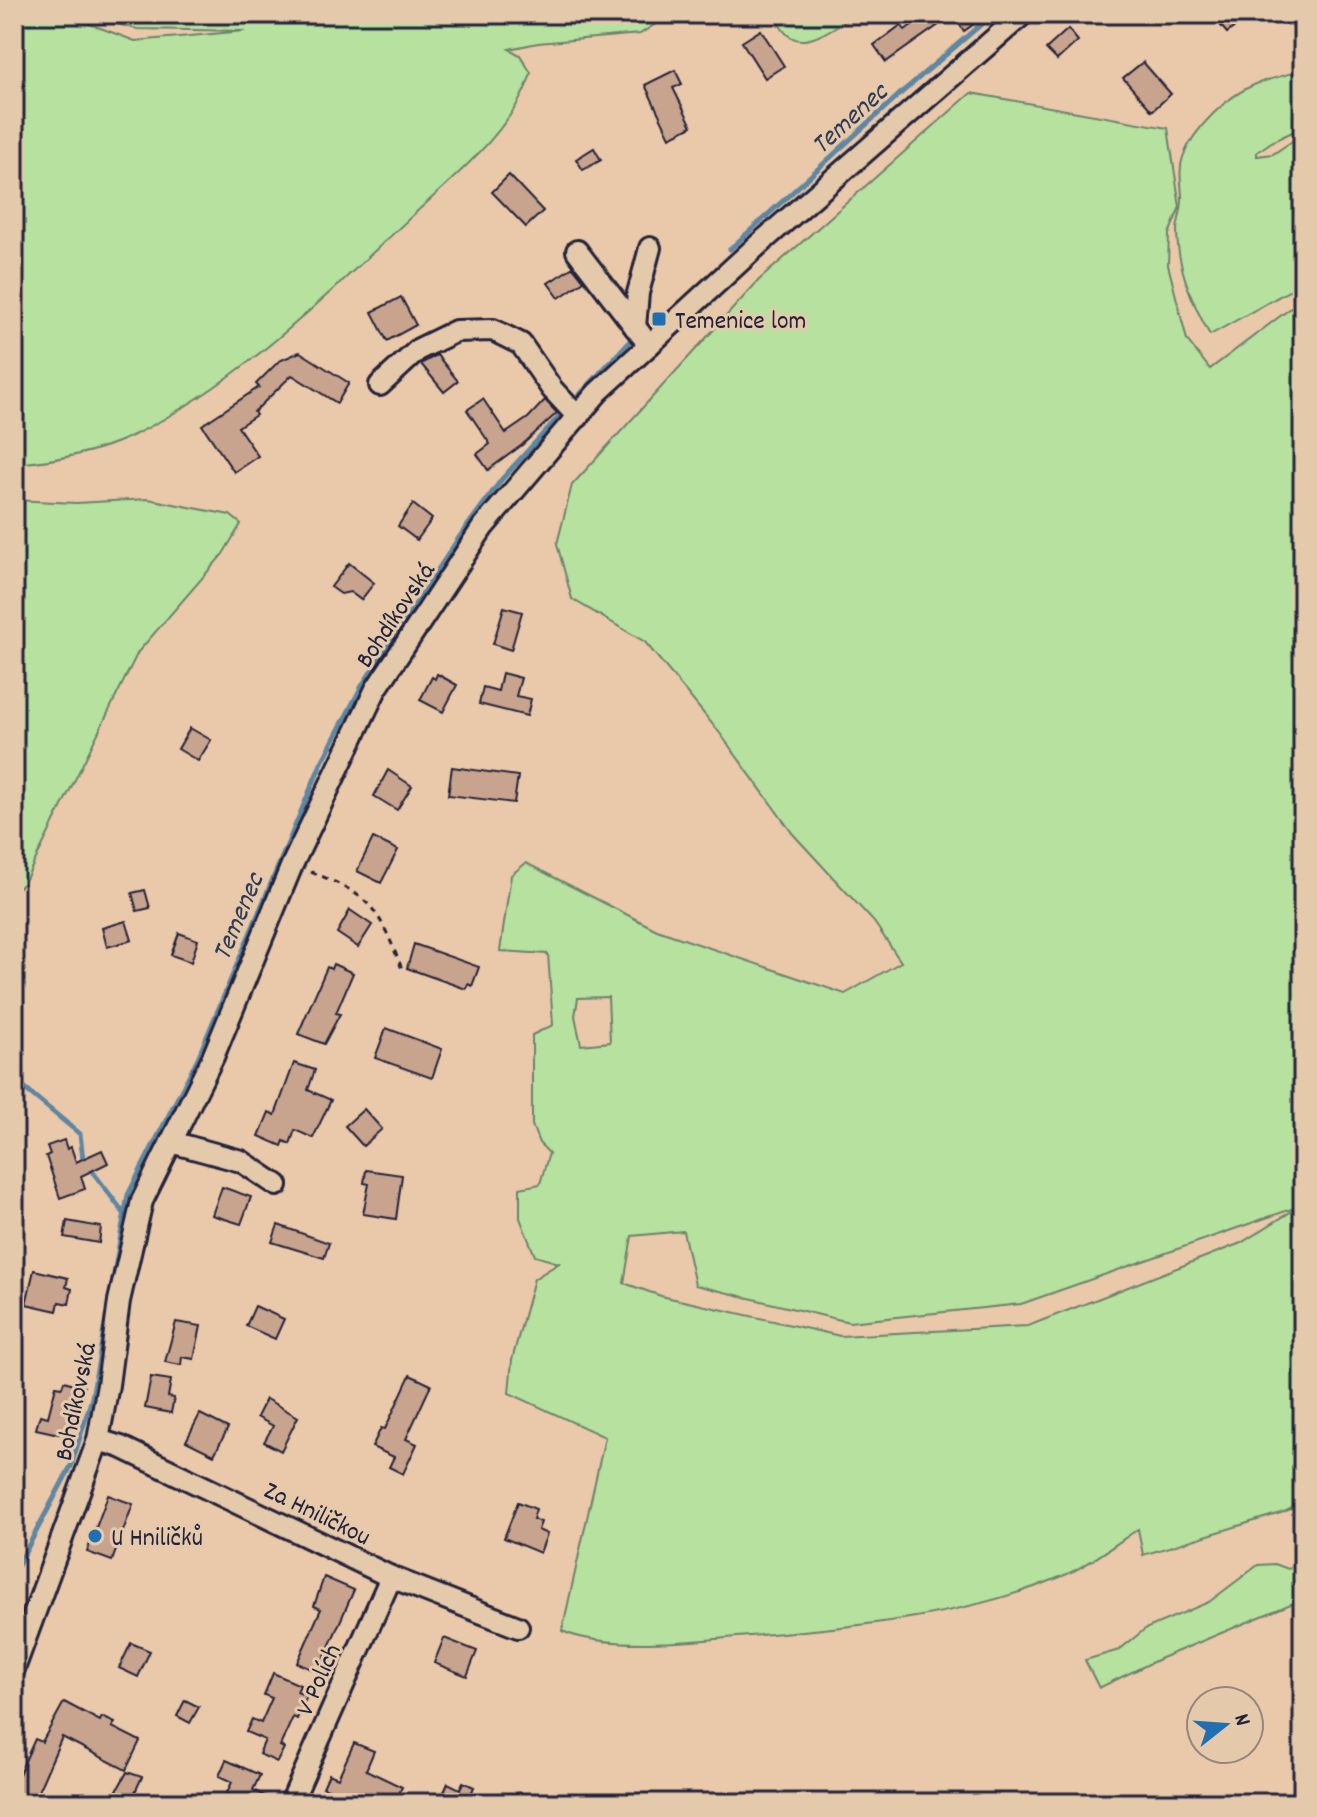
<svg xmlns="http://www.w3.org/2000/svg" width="1317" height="1817" font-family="Dekko,sans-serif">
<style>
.green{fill:#b6e19e;stroke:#6c826c;stroke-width:2;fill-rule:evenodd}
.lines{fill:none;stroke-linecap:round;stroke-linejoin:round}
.stream{stroke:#5f86a2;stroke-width:5}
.building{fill:#c8a38e;stroke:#22223b;stroke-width:2}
.minor-casing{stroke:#22223b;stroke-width:26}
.path{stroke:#22223b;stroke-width:3;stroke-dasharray:6 6;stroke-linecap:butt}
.minor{stroke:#e4c9ab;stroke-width:20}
.poi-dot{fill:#1f6fb2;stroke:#e4c9ab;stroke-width:3}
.labels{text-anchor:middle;stroke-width:6;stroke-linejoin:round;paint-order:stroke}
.poi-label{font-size:26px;fill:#22223b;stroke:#e4c9ab;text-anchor:start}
.street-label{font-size:26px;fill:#22223b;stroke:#e4c9ab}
.water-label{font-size:28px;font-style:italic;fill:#313b55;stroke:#e4c9ab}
</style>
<rect width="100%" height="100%" fill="#eac9aa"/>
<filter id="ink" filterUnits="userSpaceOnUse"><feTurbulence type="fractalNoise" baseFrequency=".0125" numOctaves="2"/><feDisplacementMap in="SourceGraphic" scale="16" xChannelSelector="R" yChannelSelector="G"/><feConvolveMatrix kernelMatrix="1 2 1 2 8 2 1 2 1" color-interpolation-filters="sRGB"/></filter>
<g filter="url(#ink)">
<g class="green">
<path d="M 14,14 L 63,14 L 135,41 L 245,31 L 137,29 L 78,14 L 671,14 L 640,34 L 538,43 L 509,49 L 520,55 L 531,73 C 515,128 453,178 412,216 C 325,297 240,383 132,436 C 96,453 53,461 14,464 Z"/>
<path d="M 775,14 L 857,14 C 826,31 792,63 775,14 Z"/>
<path d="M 1303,70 L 1303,127 L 1273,141 L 1257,152 L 1257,156 L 1273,154 L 1303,134 L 1303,283 L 1210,335 C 1192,303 1177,267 1177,230 C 1178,220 1182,210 1182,199 C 1182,185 1178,171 1183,157 C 1194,128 1228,95 1256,84 C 1271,78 1287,75 1303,70 Z"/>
<path d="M 971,93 L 1168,128 L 1180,207 L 1169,234 L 1168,265 L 1187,340 L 1210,369 L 1303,299 L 1303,1503 L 1284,1512 L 1143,1555 L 1138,1529 C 1113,1546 1088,1566 1060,1577 C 960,1619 844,1628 737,1637 C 690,1642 604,1650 562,1631 L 605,1437 L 509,1393 L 512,1360 L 534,1279 L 559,1263 L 535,1256 L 520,1218 L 520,1188 L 540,1184 L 549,1153 L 539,1143 L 532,1125 L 532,1035 L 553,1025 L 548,954 L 500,951 L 511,875 L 526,863 L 657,930 L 845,994 L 901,962 L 874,922 L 793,834 L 719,732 L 645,642 L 572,599 L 557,544 L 572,485 L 759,280 ZM 608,997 L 610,1042 L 581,1045 L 575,1016 L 578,998 ZM 1300,1206 L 1241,1243 L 1028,1326 L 840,1336 L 661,1296 L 624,1283 L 632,1236 L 683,1231 L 695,1285 L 849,1322 L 1021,1304 Z"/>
<path d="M 148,499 L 230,515 L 241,524 L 223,554 L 138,652 L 24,883 L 14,891 L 14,500 L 76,503 Z"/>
<path d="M 1303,1562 L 1303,1599 L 1159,1659 L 1099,1688 L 1085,1660 L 1119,1650 L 1145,1629 L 1209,1602 L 1258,1565 L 1275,1564 L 1288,1569 Z"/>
</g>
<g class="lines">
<g class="stream">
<path d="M 730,249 L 900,94 L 993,14"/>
<path d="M 572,403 L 629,342"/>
<path d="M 14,1087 L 24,1088 L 80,1134 L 83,1159 L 123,1212"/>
<path d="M 14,1573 L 71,1466 L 92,1398 L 128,1195 L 198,1058 L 321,764 L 363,684 L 458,539 L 502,479 L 565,410"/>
</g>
</g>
<g class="building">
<path d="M 927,14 L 988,14 L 964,31 L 953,15 L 886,62 L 874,45 L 901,25 L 905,30 Z"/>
<path d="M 1211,14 L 1251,14 L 1227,33 Z"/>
<path d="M 1068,29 L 1078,41 L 1057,60 L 1046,49 Z"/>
<path d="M 761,30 L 784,66 L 765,78 L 742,42 Z"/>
<path d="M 1143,62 L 1171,94 L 1152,111 L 1123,78 Z"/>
<path d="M 675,70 L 682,84 L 673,88 L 692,126 L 670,137 L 645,85 Z"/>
<path d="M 594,148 L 601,160 L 583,170 L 576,159 Z"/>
<path d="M 509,175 L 543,211 L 526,227 L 492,192 Z"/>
<path d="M 573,267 L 584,281 L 559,298 L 548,283 Z"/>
<path d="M 401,297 L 416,325 L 387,341 L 372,312 Z"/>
<path d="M 300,352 L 349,383 L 337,403 L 292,375 L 254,412 L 256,415 L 238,427 L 258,456 L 234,472 L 202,425 L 259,387 L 256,384 L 279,361 Z"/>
<path d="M 437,355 L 458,381 L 444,392 L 421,364 Z"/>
<path d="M 483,399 L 506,433 L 528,418 L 545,400 L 557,413 L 522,445 L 488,470 L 477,454 L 490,444 L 467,410 Z"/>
<path d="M 413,504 L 432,519 L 417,540 L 398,526 Z"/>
<path d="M 349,563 L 374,583 L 361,600 L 350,592 L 341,594 L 331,587 Z"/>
<path d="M 504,607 L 522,612 L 511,650 L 493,644 Z"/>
<path d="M 502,673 L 521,678 L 516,696 L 531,699 L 527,716 L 479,704 L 483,687 L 498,691 Z"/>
<path d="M 437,674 L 457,685 L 443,712 L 420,700 L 432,677 L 435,679 Z"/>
<path d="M 190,728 L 211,740 L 198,761 L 178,749 Z"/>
<path d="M 452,767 L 518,776 L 514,803 L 448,795 Z"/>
<path d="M 388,770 L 412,786 L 397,810 L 374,796 Z"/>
<path d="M 373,838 L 398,850 L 381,883 L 357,871 Z"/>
<path d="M 145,890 L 150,908 L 137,911 L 132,893 Z"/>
<path d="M 350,910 L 372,925 L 358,947 L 337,933 Z"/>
<path d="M 126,921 L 132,940 L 107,947 L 102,928 Z"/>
<path d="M 179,933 L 198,940 L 191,962 L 171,955 Z"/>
<path d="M 414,944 L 479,967 L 472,986 L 468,984 L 466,989 L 407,968 Z"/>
<path d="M 333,964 L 353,973 L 336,1013 L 340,1014 L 324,1044 L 298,1034 L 327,967 L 331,969 Z"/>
<path d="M 386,1028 L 442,1049 L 432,1078 L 375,1058 Z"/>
<path d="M 294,1063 L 315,1070 L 308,1090 L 331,1100 L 313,1138 L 295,1130 L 290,1144 L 284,1141 L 282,1146 L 259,1136 L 269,1112 L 275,1115 Z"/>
<path d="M 364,1109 L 382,1129 L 363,1146 L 345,1126 Z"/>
<path d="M 64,1140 L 67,1149 L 71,1147 L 76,1162 L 102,1150 L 108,1163 L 81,1176 L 85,1189 L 60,1198 L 46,1156 L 50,1154 L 47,1146 Z"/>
<path d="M 366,1170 L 402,1175 L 396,1219 L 363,1214 L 369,1184 L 364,1183 Z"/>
<path d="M 222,1187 L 251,1197 L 241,1224 L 212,1215 Z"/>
<path d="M 67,1221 L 101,1227 L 99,1243 L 64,1237 Z"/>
<path d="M 278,1225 L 329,1243 L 324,1258 L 272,1242 Z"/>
<path d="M 34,1270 L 68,1278 L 66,1287 L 72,1289 L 69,1304 L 59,1302 L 57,1311 L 26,1304 Z"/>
<path d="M 255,1306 L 284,1319 L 275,1339 L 246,1326 Z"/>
<path d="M 176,1322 L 201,1326 L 194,1359 L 182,1357 L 181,1365 L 165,1362 Z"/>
<path d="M 410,1375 L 431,1385 L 406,1439 L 417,1444 L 403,1474 L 389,1467 L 394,1457 L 372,1447 L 381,1428 L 385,1429 Z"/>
<path d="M 151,1377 L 171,1380 L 168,1397 L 174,1398 L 171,1413 L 145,1408 Z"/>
<path d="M 64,1381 L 84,1387 L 73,1433 L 60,1430 L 59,1434 L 36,1429 L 40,1415 L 48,1417 L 56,1386 L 62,1387 Z"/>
<path d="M 266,1399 L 298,1417 L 281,1451 L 264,1442 L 273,1426 L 257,1417 Z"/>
<path d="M 200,1414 L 228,1428 L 214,1455 L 186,1441 Z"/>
<path d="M 108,1495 L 133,1504 L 112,1561 L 87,1552 Z"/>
<path d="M 518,1502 L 536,1509 L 533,1519 L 541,1522 L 538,1530 L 547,1534 L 540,1553 L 504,1538 Z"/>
<path d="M 324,1577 L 354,1590 L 318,1672 L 297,1663 L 321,1609 L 314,1606 Z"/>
<path d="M 444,1638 L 477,1651 L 467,1676 L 434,1663 Z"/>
<path d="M 131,1643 L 150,1651 L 138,1677 L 119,1668 Z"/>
<path d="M 273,1673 L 300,1685 L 297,1692 L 307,1696 L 297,1719 L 293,1717 L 280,1746 L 284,1748 L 277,1762 L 259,1754 L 265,1740 L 246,1732 L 252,1719 L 261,1723 L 272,1698 L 264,1695 Z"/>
<path d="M 185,1700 L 199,1707 L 190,1723 L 177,1716 Z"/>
<path d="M 64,1702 L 100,1721 L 102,1717 L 115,1723 L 112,1727 L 140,1741 L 126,1770 L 62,1737 L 33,1803 L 22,1803 L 14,1800 L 14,1785 L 35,1739 L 42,1742 Z"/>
<path d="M 354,1743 L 374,1751 L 366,1770 L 402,1787 L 395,1803 L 359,1803 L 323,1787 L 329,1774 L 338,1778 Z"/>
<path d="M 226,1760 L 260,1775 L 253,1790 L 278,1803 L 238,1803 L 225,1797 L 232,1782 L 219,1776 Z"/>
<path d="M 127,1772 L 142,1777 L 130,1803 L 110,1803 Z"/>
<path d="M 463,1782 L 474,1787 L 471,1794 L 490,1803 L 439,1803 L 448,1783 L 460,1789 Z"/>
</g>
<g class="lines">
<g class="minor-casing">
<g id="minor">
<path d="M 577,251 L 649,345"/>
<path d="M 635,327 L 638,293 L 650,248"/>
<path d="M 380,385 L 419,349 L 456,331 L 493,330 L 521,344 L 552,389 L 578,417"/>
<path d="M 171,1142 L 241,1161 L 277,1185"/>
<path d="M 98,1440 L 121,1447 L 391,1577 L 518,1627"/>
<path d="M 14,1669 L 98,1440 L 108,1385 L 119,1301 L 142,1201 L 213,1057 L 292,865 L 376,689 L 483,527 L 598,392 L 758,245 L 1023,14"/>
<path d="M 291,1803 L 391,1577"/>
</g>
</g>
<path class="path" d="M 311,872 C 373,896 378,909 402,969"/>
<use href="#minor" class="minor"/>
</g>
</g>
<g class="poi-dot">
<rect x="651" y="311" width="16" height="16" rx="4"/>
<circle cx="95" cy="1536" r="8"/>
</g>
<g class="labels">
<g class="poi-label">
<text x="675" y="328">Temenice lom</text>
<text x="111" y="1545">U Hniličků</text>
</g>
<g class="street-label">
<text transform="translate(394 614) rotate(-56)" y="9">Bohdíkovská</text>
<text transform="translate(74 1401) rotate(-78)" y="9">Bohdíkovská</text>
<text transform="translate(318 1512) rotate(26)" y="9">Za Hniličkou</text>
<text transform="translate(317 1679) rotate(-66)" y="9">V Polích</text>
</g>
<g class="water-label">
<text transform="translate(848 117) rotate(-42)" y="10">Temenec</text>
<text transform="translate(236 916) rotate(-67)" y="10">Temenec</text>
</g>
</g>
<rect width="1317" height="1817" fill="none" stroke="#e4c9ab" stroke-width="48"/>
<rect x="24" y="24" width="1269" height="1769" fill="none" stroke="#22223b" stroke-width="3" filter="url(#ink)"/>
<g transform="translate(1225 1725) rotate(73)"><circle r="38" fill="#e4c9ab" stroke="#96867e" stroke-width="2"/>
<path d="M0-6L14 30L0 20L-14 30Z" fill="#1f6fb2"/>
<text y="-12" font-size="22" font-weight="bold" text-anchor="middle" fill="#22223b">N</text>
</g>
</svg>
